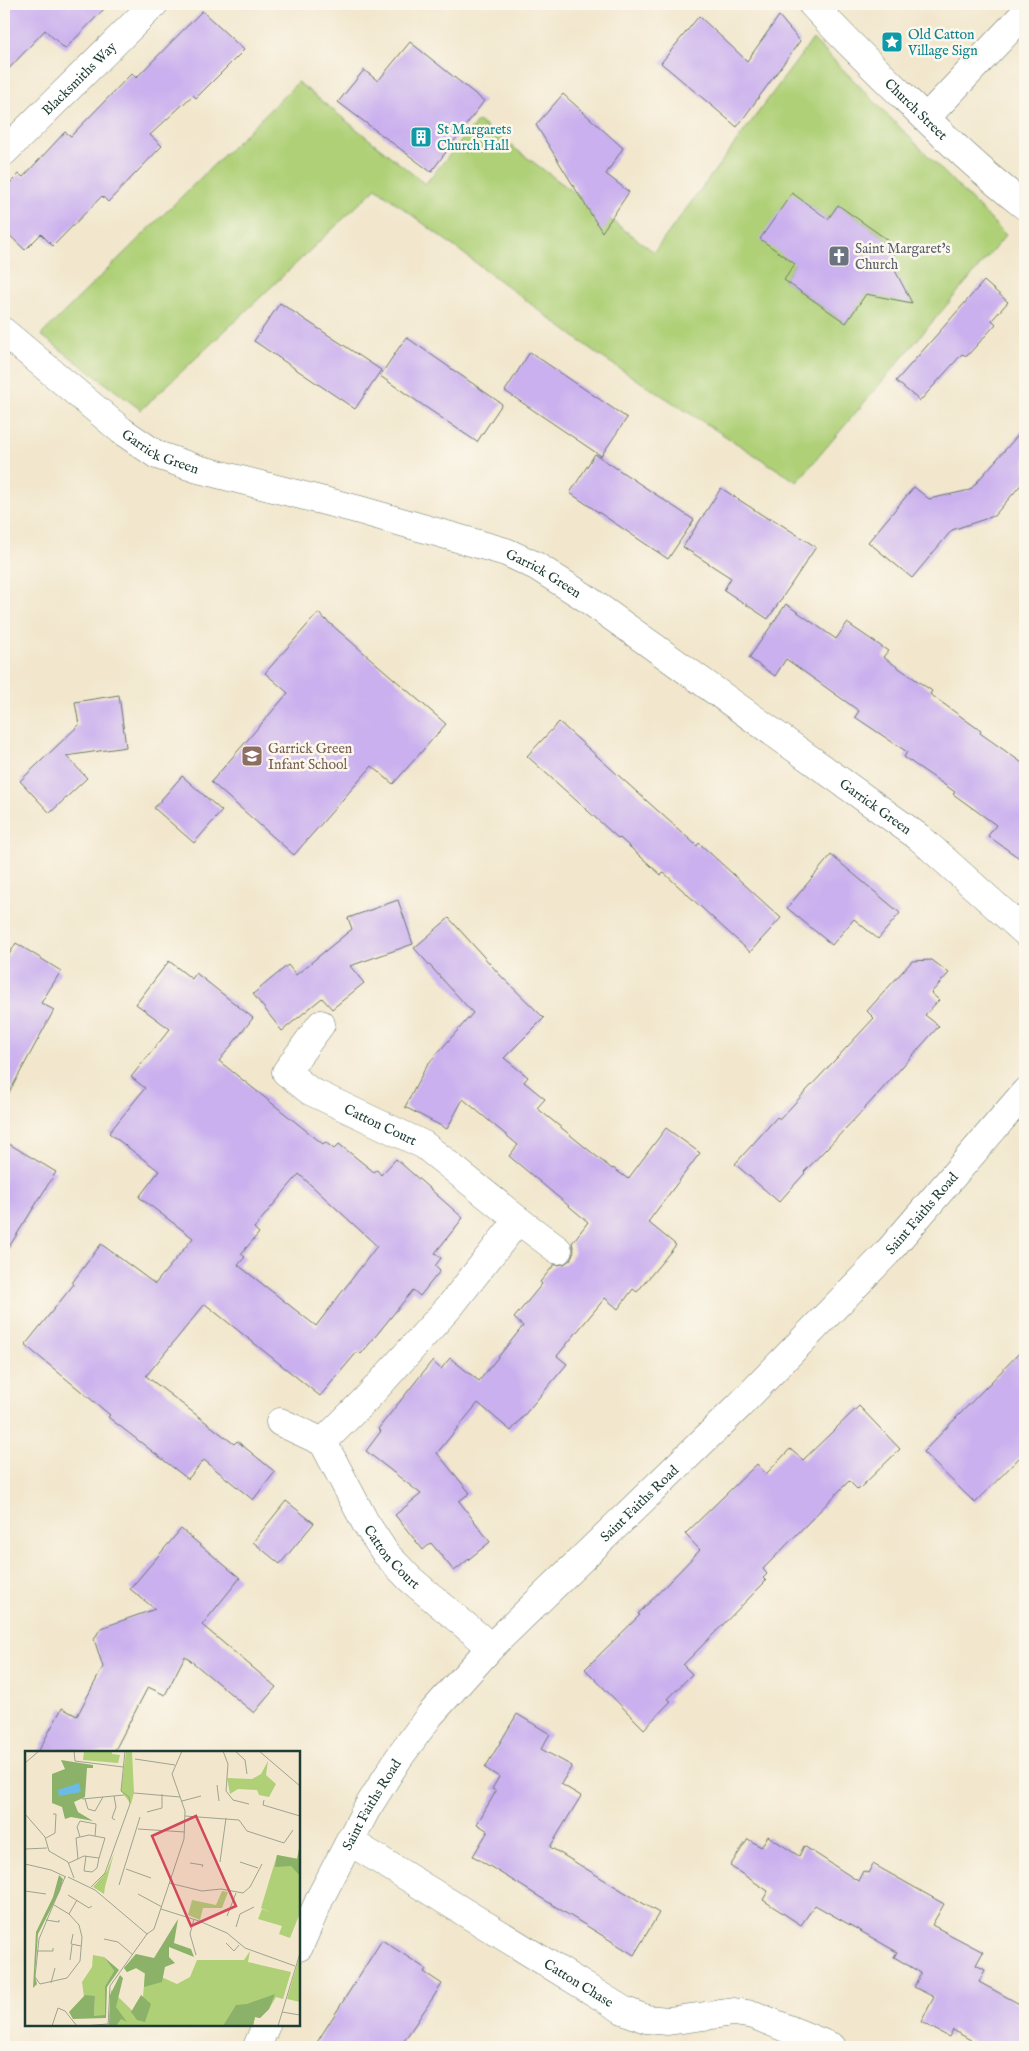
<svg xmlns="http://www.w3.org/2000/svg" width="1029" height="2051" font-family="'IM FELL English',serif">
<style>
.green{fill:#afd077;stroke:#678656;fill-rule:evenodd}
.building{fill:#cab0ee;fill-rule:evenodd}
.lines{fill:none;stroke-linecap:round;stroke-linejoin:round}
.minor-casing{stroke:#69786a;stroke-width:29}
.tertiary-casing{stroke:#69786a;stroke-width:29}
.minor{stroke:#fff;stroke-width:28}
.tertiary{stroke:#fff;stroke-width:28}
.labels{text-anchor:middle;stroke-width:5;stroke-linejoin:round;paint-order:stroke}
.culture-label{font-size:14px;fill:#0d838f;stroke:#fbf7ec;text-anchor:start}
.street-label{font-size:14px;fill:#1f3d34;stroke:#fbf7ec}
.worship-label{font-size:14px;fill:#5b616d;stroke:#fbf7ec;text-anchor:start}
.education-label{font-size:14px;fill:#785e54;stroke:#fbf7ec;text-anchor:start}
.inset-road{fill:none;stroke:#9ea390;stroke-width:1}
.view{fill:#d1495b;fill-opacity:0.15;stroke:#d1495b;stroke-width:2.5}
.inset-edge{fill:none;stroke:#1f3d34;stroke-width:2.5}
</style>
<rect width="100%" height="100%" fill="#fbf7ec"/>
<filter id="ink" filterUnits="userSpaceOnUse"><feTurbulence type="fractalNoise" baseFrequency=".02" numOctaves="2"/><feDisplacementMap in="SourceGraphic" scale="10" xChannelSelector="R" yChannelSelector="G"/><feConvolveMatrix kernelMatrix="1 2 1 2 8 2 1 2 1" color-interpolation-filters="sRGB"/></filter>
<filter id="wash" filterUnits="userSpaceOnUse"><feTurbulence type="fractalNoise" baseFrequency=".0096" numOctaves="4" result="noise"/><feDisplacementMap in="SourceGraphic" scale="20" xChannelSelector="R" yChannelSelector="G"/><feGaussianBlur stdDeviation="1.12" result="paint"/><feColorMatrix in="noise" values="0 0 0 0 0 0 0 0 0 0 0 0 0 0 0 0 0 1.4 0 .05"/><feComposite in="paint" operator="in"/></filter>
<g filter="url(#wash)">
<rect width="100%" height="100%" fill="#f2e7cd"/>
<path class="green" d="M 813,39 L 1006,235 L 797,482 L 600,356 L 376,188 L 141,410 L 41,335 L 298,82 L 425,184 L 478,121 L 654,252 ZM 838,205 L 899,248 L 886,268 L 896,272 L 901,282 L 898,293 L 871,286 L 846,323 L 784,280 L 795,264 L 810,206 L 828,219 Z"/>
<g id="blocks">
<g class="building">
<path d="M 4,4 L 109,4 L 65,49 L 45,30 L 4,74 Z"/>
<path d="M 202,11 L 244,50 L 196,98 L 193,95 L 150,135 L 162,146 L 108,202 L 102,196 L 53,246 L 41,234 L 25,250 L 4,230 L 4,189 L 19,174 L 23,177 L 65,132 L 71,136 L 132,73 L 136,78 Z"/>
<path d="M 699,16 L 747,61 L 779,16 L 800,41 L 737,127 L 661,63 Z"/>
<path d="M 410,42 L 484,101 L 431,172 L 338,102 L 364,70 L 378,81 Z"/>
<path d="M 563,94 L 623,148 L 606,174 L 629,192 L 602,232 L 536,125 Z"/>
<path d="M 792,193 L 828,219 L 838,205 L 899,248 L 890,261 L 912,303 L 866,294 L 846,323 L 784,280 L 795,264 L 760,239 Z"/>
<path d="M 984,281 L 1008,302 L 992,320 L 996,324 L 967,356 L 962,354 L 920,401 L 896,381 Z"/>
<path d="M 280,303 L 381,370 L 355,409 L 254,341 Z"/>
<path d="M 406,337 L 502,404 L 477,442 L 380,376 Z"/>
<path d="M 530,352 L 627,418 L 601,456 L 505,391 Z"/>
<path d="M 1025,427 L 1025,480 L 994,516 L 952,530 L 912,578 L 868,542 L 914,487 L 929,499 L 970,490 Z"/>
<path d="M 595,454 L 694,520 L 668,559 L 570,493 Z"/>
<path d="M 721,488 L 770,520 L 771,518 L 816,547 L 768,619 L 724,590 L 731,578 L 683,547 Z"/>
<path d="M 786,604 L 836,639 L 847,623 L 888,651 L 883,657 L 932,691 L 930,694 L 981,731 L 980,733 L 1025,765 L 1025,862 L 988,836 L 996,825 L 953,794 L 955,792 L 904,757 L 907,752 L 855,717 L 859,711 L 786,659 L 775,676 L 749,658 Z"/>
<path d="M 318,613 L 446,724 L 393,784 L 372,766 L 294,855 L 211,782 L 288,693 L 265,673 Z"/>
<path d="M 119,695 L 126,747 L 66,756 L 87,778 L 50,813 L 20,781 L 79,725 L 75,702 Z"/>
<path d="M 559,722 L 697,846 L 699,843 L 781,918 L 750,952 L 664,873 L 661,875 L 620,838 L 619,839 L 527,756 Z"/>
<path d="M 182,776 L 222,811 L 194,843 L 154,808 Z"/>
<path d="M 831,855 L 900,913 L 878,939 L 854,919 L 832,945 L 787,908 Z"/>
<path d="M 398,900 L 413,944 L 350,966 L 364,983 L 332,1009 L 322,998 L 282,1031 L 253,994 L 288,965 L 296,975 L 352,929 L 348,918 Z"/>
<path d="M 449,918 L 500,975 L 544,1018 L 504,1058 L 528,1077 L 524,1082 L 545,1099 L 537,1108 L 612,1169 L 613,1168 L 628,1179 L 666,1128 L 700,1153 L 648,1222 L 676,1245 L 637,1292 L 633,1289 L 618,1309 L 605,1298 L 557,1356 L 567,1364 L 511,1431 L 478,1403 L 437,1453 L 470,1493 L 459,1501 L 490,1542 L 454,1571 L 431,1543 L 423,1550 L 395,1515 L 421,1494 L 366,1451 L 381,1431 L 378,1429 L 432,1361 L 441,1369 L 450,1358 L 479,1381 L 523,1326 L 514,1318 L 542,1284 L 540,1282 L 554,1265 L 564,1264 L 570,1260 L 574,1251 L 572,1243 L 588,1222 L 509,1156 L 518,1145 L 463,1099 L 447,1129 L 405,1107 L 427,1065 L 473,1013 L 414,948 Z"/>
<path d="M 16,943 L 61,971 L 41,1003 L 54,1010 L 4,1102 L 4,963 Z"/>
<path d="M 932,960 L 949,973 L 931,993 L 939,1000 L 925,1015 L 939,1026 L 866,1107 L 804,1172 L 805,1173 L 779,1202 L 735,1164 L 777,1117 L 780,1119 L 874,1018 L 867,1011 L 912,961 Z"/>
<path d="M 169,961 L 192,979 L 196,973 L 253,1018 L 219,1061 L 323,1144 L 325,1142 L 334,1149 L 339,1144 L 374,1172 L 377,1170 L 381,1175 L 396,1159 L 463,1218 L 435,1253 L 441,1258 L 435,1266 L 440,1271 L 420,1296 L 413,1290 L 361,1354 L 358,1351 L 320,1396 L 205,1304 L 146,1376 L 234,1444 L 237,1441 L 275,1472 L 253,1500 L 204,1460 L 188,1479 L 108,1417 L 110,1415 L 25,1345 L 74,1284 L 72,1283 L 101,1244 L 155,1284 L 193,1238 L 139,1197 L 159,1171 L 109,1133 L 145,1088 L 131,1077 L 170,1029 L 136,1004 ZM 299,1174 L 377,1246 L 316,1326 L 238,1265 L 245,1257 L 241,1254 L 259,1233 L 254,1228 Z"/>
<path d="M 4,1141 L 56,1172 L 4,1255 Z"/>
<path d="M 1025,1347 L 1025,1452 L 975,1503 L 923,1452 Z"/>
<path d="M 859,1406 L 900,1449 L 858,1490 L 849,1481 L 763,1569 L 767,1574 L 763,1578 L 766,1581 L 683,1665 L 692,1674 L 668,1699 L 671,1701 L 644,1729 L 585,1669 L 640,1615 L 638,1614 L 700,1550 L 685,1534 L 757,1464 L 766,1474 L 790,1449 L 803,1460 Z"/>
<path d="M 286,1501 L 314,1523 L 280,1564 L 253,1542 Z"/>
<path d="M 181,1529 L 240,1578 L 202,1625 L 276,1687 L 254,1713 L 185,1656 L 165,1695 L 148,1687 L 114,1752 L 38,1752 L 62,1708 L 77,1716 L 103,1667 L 94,1639 L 101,1628 L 155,1609 L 130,1589 Z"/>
<path d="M 517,1714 L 550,1734 L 541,1749 L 572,1766 L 561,1784 L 581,1796 L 550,1847 L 659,1913 L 634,1955 L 473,1856 L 488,1831 L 477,1824 L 496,1791 L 492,1789 L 499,1777 L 485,1768 Z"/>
<path d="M 768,1836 L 799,1856 L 804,1846 L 858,1881 L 863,1871 L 868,1873 L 873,1864 L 944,1904 L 932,1925 L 983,1952 L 976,1965 L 985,1970 L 979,1982 L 1025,2007 L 1025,2047 L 983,2047 L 953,2030 L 949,2037 L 921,2022 L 934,1997 L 914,1987 L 921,1973 L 894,1957 L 897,1952 L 815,1905 L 801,1925 L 763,1900 L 768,1891 L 730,1866 L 748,1839 L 761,1847 Z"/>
<path d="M 382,1940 L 426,1969 L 424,1972 L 442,1984 L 400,2047 L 314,2047 Z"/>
</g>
</g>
</g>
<g filter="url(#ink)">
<use href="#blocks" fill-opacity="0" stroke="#69786a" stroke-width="1"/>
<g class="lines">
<g class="minor-casing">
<g id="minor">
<path d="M 926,118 L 1025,13"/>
<path id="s1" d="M 4,152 L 154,4"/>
<path id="s2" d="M 4,332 L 122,431 L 157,455 L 198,469 L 356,509 L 506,552 L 536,566 L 583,596 L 920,838 L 1025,932"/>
<path id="s3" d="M 321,1024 L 286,1072 L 310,1091 L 424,1145 L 518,1220"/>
<path id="s4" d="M 280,1422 L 323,1442 L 365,1522 L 386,1554 L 410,1579 L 491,1647"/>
<path d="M 323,1442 L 368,1397 L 451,1305 L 518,1220 L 558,1250"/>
<path id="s5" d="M 349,1841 L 623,2010 L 646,2019 L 668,2021 L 734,2012 L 754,2015 L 832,2047"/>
<path id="s6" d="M 299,1947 L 321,1896 L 366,1810 L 398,1759 L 430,1715 L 491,1647 L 739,1406 L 887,1253 L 1025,1092"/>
<path d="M 257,2047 L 266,2025"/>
</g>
</g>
<g class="tertiary-casing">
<g id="tertiary">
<path id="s7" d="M 812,4 C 843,38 876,70 909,102 C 946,138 983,174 1025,206"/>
</g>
</g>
<use href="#minor" class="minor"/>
<use href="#tertiary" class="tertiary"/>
</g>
</g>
<defs>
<g id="sight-square" transform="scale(1.125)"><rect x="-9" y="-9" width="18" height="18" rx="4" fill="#0f9aa8" stroke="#fbf7ec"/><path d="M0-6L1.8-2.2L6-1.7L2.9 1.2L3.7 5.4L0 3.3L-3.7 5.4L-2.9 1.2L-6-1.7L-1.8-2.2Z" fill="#fff"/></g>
<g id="building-square" transform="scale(1.125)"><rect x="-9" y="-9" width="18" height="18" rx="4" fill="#0f9aa8" stroke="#fbf7ec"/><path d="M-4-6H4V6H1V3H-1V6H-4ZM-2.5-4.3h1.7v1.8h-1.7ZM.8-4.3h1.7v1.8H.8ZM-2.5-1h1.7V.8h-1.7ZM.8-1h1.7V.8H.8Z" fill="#fff"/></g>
<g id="church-square" transform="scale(1.125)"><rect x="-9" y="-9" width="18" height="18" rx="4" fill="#6b7280" stroke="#fbf7ec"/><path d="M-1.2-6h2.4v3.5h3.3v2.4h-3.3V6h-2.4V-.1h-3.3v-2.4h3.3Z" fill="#fff"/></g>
<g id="school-square" transform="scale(1.125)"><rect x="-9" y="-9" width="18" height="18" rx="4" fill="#8d6e63" stroke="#fbf7ec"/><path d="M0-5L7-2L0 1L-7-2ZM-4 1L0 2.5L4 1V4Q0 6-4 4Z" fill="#fff"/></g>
</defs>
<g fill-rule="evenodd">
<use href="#sight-square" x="892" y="42"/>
<use href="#building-square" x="421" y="137"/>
<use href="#church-square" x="839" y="256"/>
<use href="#school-square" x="252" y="756"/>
</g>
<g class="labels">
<g class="culture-label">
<text x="908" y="39">Old Catton<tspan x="908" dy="16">Village Sign</tspan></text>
<text x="437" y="134">St Margarets<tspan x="437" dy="16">Church Hall</tspan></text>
</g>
<g class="street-label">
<text dy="5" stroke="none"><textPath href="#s1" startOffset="105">Blacksmiths Way</textPath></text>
<text dy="5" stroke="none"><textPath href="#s7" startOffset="148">Church Street</textPath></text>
<text dy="5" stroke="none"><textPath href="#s2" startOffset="198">Garrick Green</textPath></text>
<text dy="5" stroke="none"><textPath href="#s2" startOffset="602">Garrick Green</textPath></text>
<text dy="5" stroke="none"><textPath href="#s2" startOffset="1008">Garrick Green</textPath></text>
<text dy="5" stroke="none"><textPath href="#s3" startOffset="168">Catton Court</textPath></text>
<text dy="5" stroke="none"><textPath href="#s6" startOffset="970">Saint Faiths Road</textPath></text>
<text dy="5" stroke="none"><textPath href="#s6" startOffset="565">Saint Faiths Road</textPath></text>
<text dy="5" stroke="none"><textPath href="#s4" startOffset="182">Catton Court</textPath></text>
<text dy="5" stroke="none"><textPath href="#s6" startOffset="160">Saint Faiths Road</textPath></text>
<text dy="5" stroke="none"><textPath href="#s5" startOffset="270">Catton Chase</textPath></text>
</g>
<g class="worship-label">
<text x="855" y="253">Saint Margaret's<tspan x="855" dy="16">Church</tspan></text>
</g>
<g class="education-label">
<text x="268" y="753">Garrick Green<tspan x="268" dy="16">Infant School</tspan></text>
</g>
</g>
<g transform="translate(25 1751)">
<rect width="275" height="275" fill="#f2e7cd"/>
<path d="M 59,0 L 87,0 L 87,3 L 95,4 L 93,12 L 58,9 ZM 101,0 L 107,0 L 109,42 L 106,53 L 96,40 ZM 243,10 L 241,24 L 251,33 L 244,46 L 234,44 L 232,39 L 213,38 L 205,43 L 202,27 L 227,28 L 236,23 ZM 89,102 L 80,136 L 79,143 L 68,136 L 82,120 ZM 252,104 L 275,108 L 275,162 L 265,187 L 254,183 L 257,175 L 233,168 L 237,158 L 247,162 L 236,157 ZM 197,140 L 203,141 L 197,157 L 178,157 L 175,169 L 163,164 L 167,149 L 191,154 ZM 225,200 L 223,211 L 266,221 L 258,248 L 251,246 L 244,258 L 235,267 L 230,266 L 228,275 L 84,275 L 86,239 L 116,268 L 120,223 L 111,217 L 102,221 L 99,217 L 111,203 L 132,224 L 152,233 L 165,226 L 172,209 L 219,209 ZM 68,204 L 79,206 L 89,220 L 80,235 L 80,265 L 69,265 L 70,245 L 59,246 L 57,231 L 67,216 ZM 275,204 L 275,251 L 262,248 Z" fill="#afd077"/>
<path d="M 36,9 L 68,14 L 68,17 L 62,17 L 60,46 L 49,51 L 53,61 L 68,70 L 46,66 L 40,68 L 37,56 L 27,52 L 27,23 L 40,18 ZM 275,92 L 275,125 L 266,115 L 250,116 L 252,104 L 272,108 ZM 34,124 L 38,128 L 35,140 L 13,183 L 10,225 L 12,233 L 8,237 L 11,181 L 28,146 ZM 153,168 L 149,192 L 166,198 L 169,206 L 144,196 L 144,206 L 150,212 L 140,216 L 137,231 L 119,236 L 120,222 L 111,217 L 102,221 L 99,217 L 111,203 L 129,207 ZM 79,206 L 94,219 L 82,236 L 81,267 L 48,268 L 44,261 L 60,244 L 70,245 L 69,265 L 80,264 L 80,235 L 89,220 ZM 95,224 L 98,227 L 91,256 L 102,271 L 96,268 L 91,275 L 84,275 L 85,244 ZM 250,243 L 244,258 L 235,267 L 230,266 L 228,275 L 198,275 L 211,254 L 222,253 ZM 116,244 L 126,253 L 120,271 L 112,269 L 106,261 Z" fill="#8bb268"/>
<path d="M 54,32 L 56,41 L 34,45 L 33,39 Z" fill="#6bbbe6"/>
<path class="inset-road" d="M 49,0 L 50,10 L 98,16M 198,0 L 203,13 L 201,40 L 208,49 L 224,53M 210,0 L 220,9 L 222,23M 234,0 L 275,35M 110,8 L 150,14M 0,12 L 14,0M 192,34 L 194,50M 109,42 L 155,46M 89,45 L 91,56 L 87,67 L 90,69M 57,48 L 99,44M 60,48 L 63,58 L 70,60 L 78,46M 239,49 L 238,54 L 275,65M 157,50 L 176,45M 122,61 L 137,57 L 137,43M 0,63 L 20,86 L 24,100 L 43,111 L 49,127M 160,65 L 214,69 L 222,80 L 259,92 L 268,79M 113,78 L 160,81M 55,86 L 52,76 L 55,70 L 71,73 L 70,85M 21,87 L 30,82 L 31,63 L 28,63M 0,98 L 22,97M 61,105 L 59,120 L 67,121 L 72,117 L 74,107M 195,111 L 201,67M 215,111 L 233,117M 44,112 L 59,105 L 74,107 L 80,87 L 64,84 L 51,87 L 53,108M 165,112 L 178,114 L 177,116M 0,113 L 26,119 L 41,126M 101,118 L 126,127M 43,126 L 70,139 L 122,183M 144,132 L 177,140 L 196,138 L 218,142 L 225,136 L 237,113M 94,134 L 115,66M 66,136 L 80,122 L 105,53 L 104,46 L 96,40 L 100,0M 0,140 L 21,143M 113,143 L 137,156M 43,144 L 64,157 L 67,155M 29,154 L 44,163 L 54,174 L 57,186 L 55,210 L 42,227 L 15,233 L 10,226 L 14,188 L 40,126M 136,158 L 174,170 L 202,182 L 220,197 L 270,215M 44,163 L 52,149M 202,165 L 211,142M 169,168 L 165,183 L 171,204M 21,169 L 34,171 L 34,169M 211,176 L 215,163 L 229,156M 48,183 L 46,193 L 56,195M 79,188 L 93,191 L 108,204M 201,192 L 209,200 L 214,194M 12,200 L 28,200 L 28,197M 45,209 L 47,194M 26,232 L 30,217M 257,261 L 275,264M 27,275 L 33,257 L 40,260 L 52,275M 58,275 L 83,273M 83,275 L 85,235 L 122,183 L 129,178 L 159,88 L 160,60 L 147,23 L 157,0M 253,275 L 275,202"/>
<path class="view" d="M 171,65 L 211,155 L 166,175 L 127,85 Z"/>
<rect width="275" height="275" class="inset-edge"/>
</g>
<rect width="1029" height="2051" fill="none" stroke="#fbf7ec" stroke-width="20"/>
</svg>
